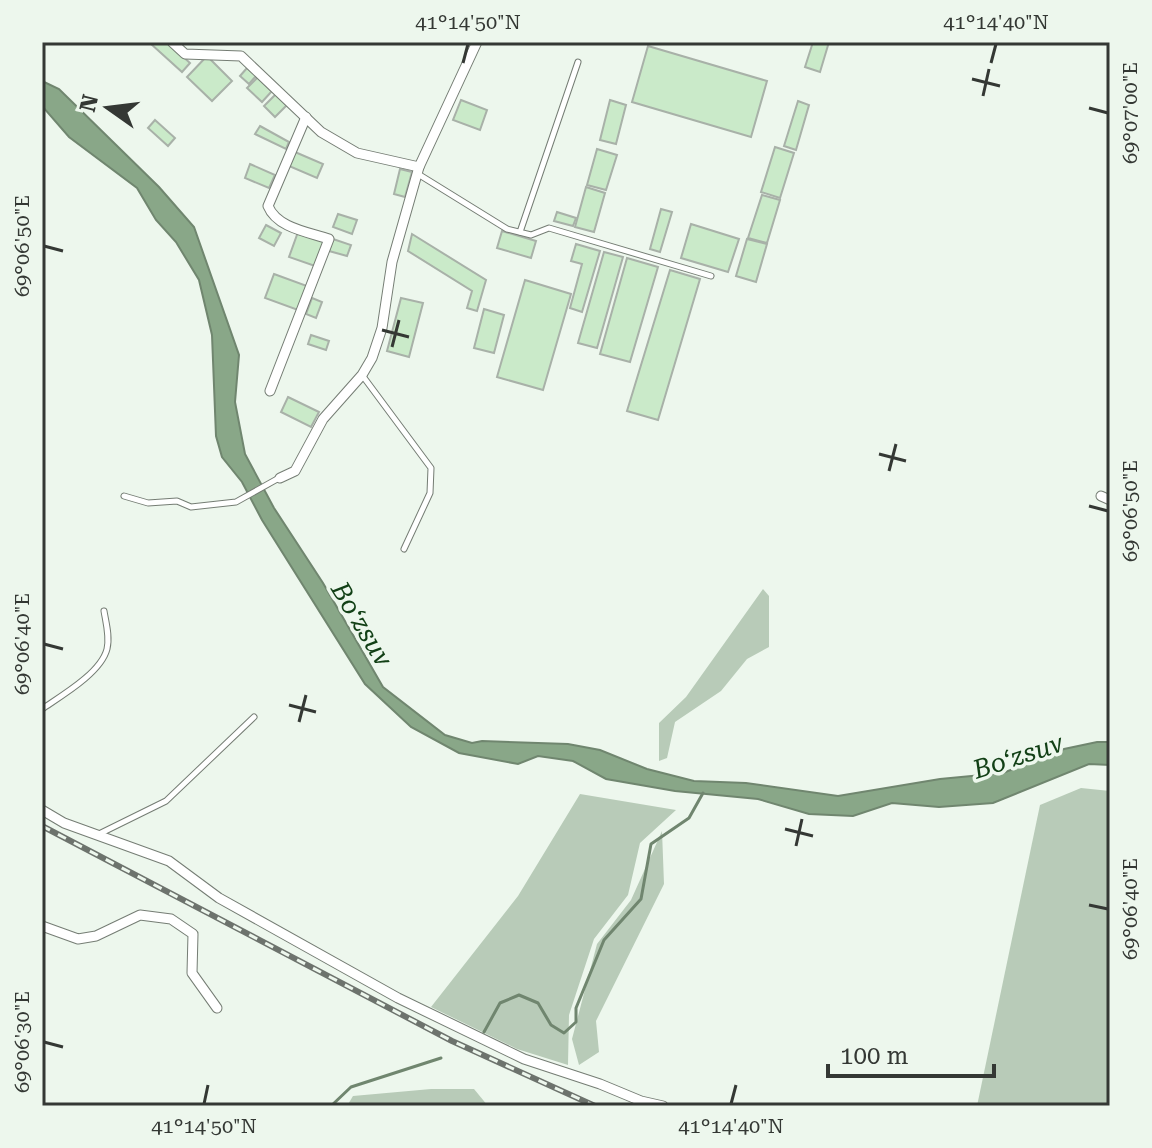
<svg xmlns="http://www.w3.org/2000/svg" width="1152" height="1148" font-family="'Roboto Serif',serif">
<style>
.green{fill:#b8cbb8}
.water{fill:#89a788;stroke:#70866f;stroke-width:2}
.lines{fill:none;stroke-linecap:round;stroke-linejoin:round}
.stream{stroke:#70866f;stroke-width:3}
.building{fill:#caeac9;stroke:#a8b1a8;stroke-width:2}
.lane-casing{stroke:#757d74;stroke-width:7}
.street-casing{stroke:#757d74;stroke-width:11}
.lane{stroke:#fff;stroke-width:5}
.street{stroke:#fff;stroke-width:9}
.rail-casing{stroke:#6d736d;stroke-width:6}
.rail{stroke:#edf7ed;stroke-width:3;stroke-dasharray:9;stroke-linecap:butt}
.ticks{fill:none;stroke:#343834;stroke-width:3}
.labels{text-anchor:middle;stroke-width:7;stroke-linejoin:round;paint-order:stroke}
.water-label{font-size:26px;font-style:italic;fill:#124016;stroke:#edf7ed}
.neatline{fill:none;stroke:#343834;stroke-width:3}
.ticks-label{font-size:20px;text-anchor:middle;fill:#343834}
</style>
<rect width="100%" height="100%" fill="#edf7ed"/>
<g class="green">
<path d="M 763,589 L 769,596 L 769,647 L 747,659 L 721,691 L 675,722 L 667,758 L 659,761 L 659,723 L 686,697 Z"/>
<path d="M 1081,788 L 1110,791 L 1110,1106 L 977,1106 L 1040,805 Z"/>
<path d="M 580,794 L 676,810 L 640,843 L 628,895 L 594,939 L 569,1015 L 568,1065 L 517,1049 L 431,1007 L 518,896 Z"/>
<path d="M 662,831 L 664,884 L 596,1021 L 599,1052 L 579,1065 L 572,1039 L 597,944 L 631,900 Z"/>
<path d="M 431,1089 L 474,1089 L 488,1106 L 347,1106 L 353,1096 Z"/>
</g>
<path class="water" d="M 42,81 L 59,89 L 159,187 L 194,227 L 239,355 L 235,402 L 245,454 L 274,508 L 323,583 L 383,687 L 445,735 L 472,743 L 482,741 L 568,744 L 600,750 L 647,769 L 694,781 L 746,783 L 838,796 L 940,779 L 1003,773 L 1064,749 L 1097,742 L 1110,742 L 1110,765 L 1089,764 L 993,803 L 939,807 L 892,803 L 853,816 L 809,814 L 758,799 L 675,791 L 606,779 L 573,761 L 538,756 L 518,764 L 459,753 L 411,727 L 365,684 L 262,520 L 242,482 L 222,457 L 216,436 L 212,335 L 199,280 L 176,242 L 156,220 L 137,188 L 69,137 L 42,106 Z"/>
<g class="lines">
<g class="stream">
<path d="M 484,1032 L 500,1003 L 519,995 L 538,1003 L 551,1025 L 564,1033 L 576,1022 L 576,1008 L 604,940 L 641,899 L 651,844 L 689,818 L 703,793"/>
<path d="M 331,1106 L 351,1087 L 441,1058"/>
</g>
</g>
<g class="building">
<path d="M 153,42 L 167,42 L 190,63 L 182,72 L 151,44 Z"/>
<path d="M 813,42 L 829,42 L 820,72 L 805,67 Z"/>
<path d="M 648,46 L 767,81 L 751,137 L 632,102 Z"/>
<path d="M 207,56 L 232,81 L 212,101 L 187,77 Z"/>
<path d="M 247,68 L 256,76 L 249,84 L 240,76 Z"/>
<path d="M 258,77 L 272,91 L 262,102 L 247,88 Z"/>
<path d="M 276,94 L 287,105 L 275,117 L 264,106 Z"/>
<path d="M 461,100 L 487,110 L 480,130 L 453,120 Z"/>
<path d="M 610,100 L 626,105 L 616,144 L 600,140 Z"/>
<path d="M 798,101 L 809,105 L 796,150 L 784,146 Z"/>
<path d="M 155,120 L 175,138 L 168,146 L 148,128 Z"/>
<path d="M 260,126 L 289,142 L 286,149 L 255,134 Z"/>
<path d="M 775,147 L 794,153 L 780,198 L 761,192 Z"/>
<path d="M 597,149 L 617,155 L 606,190 L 587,185 Z"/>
<path d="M 295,152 L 323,164 L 317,178 L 289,166 Z"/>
<path d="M 250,164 L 275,175 L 269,188 L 245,178 Z"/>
<path d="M 400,169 L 412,172 L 405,197 L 394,194 Z"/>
<path d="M 586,187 L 605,193 L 594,232 L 575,227 Z"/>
<path d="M 762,195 L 780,200 L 767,243 L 748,238 Z"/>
<path d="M 661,209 L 672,212 L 660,252 L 650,249 Z"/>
<path d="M 557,212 L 576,218 L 573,226 L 554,221 Z"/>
<path d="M 338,214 L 357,220 L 352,234 L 333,227 Z"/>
<path d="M 691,224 L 739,239 L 728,272 L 681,258 Z"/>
<path d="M 266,225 L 281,233 L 274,246 L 259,238 Z"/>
<path d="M 502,231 L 536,241 L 531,258 L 497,248 Z"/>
<path d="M 298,232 L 324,241 L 315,266 L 289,257 Z"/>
<path d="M 412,234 L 486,280 L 477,311 L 467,308 L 472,291 L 408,251 Z"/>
<path d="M 333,239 L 351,245 L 347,256 L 329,251 Z"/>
<path d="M 747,239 L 767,244 L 756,282 L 736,276 Z"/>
<path d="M 576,244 L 600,251 L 582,312 L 570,308 L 582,264 L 571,261 Z"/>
<path d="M 604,252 L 623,257 L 597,348 L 578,343 Z"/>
<path d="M 627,258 L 658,267 L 630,362 L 600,354 Z"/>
<path d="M 670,270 L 700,279 L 658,420 L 627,411 Z"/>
<path d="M 274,274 L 307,286 L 298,310 L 265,298 Z"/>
<path d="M 525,280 L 571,294 L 543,390 L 497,377 Z"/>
<path d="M 312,298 L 322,302 L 316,318 L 306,314 Z"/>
<path d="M 401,298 L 423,303 L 409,357 L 387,351 Z"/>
<path d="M 484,309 L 504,315 L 494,353 L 474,348 Z"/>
<path d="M 311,335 L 329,341 L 326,350 L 308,344 Z"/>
<path d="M 288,397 L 319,412 L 311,427 L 281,412 Z"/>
</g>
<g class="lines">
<g class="lane-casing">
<g id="lane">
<path d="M 418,174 L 507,229 L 531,235 L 549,228 L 711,276"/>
<path d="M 520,232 L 578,62"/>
<path d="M 362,375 L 431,468 L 430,493 L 404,549"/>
<path d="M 124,496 L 148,503 L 177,501 L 191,507 L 236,502 L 279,478"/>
<path d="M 42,709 C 61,696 101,673 107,649 C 110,637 106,623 104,611"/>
<path d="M 97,835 L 166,801 L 254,717"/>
</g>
</g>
<g class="street-casing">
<g id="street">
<path d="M 172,42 L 185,54 L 241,56 L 321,132 L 357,153 L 419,167"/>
<path d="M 270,391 L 329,239 C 308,232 277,228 268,206 L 306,117"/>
<path d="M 280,478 L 295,471 L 323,419 L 362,375 L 372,358 L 382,328 L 392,262 L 419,167 L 477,42"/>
<path d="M 1101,496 L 1110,500"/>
<path d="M 42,810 L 64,823 L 169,861 L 219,898 L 398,998 L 524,1059 L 600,1084 L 641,1101 L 663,1106"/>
<path d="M 42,926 L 78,939 L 96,936 L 140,915 L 171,919 L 193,934 L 192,973 L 217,1008"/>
</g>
</g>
<use href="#lane" class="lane"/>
<use href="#street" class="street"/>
<g class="rail-casing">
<path id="rail" d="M 42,826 L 452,1041 L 595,1106"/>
</g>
<use href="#rail" class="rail"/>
</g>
<path class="ticks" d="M 463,63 L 468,44M 991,63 L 996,44M 972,79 L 1000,86M 983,96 L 989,69M 1089,108 L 1108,113M 44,246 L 63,251M 382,330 L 409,337M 392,347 L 399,320M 879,454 L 906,461M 889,471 L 896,444M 1089,506 L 1108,511M 44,644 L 63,649M 289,705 L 316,712M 299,722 L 306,695M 785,829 L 813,836M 796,846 L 802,819M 1089,905 L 1108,909M 44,1042 L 63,1047M 204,1104 L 208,1085M 731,1104 L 736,1085"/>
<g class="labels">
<g class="water-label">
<text transform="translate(362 624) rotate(59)" y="9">Boʻzsuv</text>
<text transform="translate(1018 756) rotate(-18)" y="9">Boʻzsuv</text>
</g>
</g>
<rect width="1152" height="1148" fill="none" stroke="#edf7ed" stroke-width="88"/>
<g transform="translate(108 108) rotate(284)" stroke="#edf7ed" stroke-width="6" paint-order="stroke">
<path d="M0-6L14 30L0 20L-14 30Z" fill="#343834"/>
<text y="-12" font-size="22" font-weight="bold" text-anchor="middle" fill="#343834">N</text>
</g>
<path d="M828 1064v12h166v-12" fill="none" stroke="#343834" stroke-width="4"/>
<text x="840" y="1064" font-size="24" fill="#343834" stroke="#edf7ed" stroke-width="6" paint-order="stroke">100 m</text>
<rect x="44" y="44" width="1064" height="1060" class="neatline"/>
<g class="ticks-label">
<text x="468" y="29">41°14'50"N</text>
<text x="996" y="29">41°14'40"N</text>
<text transform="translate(1130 113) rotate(-90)" y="7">69°07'00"E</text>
<text transform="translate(22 246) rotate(-90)" y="7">69°06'50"E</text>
<text transform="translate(1130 511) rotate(-90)" y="7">69°06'50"E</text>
<text transform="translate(22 644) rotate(-90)" y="7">69°06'40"E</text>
<text transform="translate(1130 909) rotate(-90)" y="7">69°06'40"E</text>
<text transform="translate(22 1042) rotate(-90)" y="7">69°06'30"E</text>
<text x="204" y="1133">41°14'50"N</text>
<text x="731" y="1133">41°14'40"N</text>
</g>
</svg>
